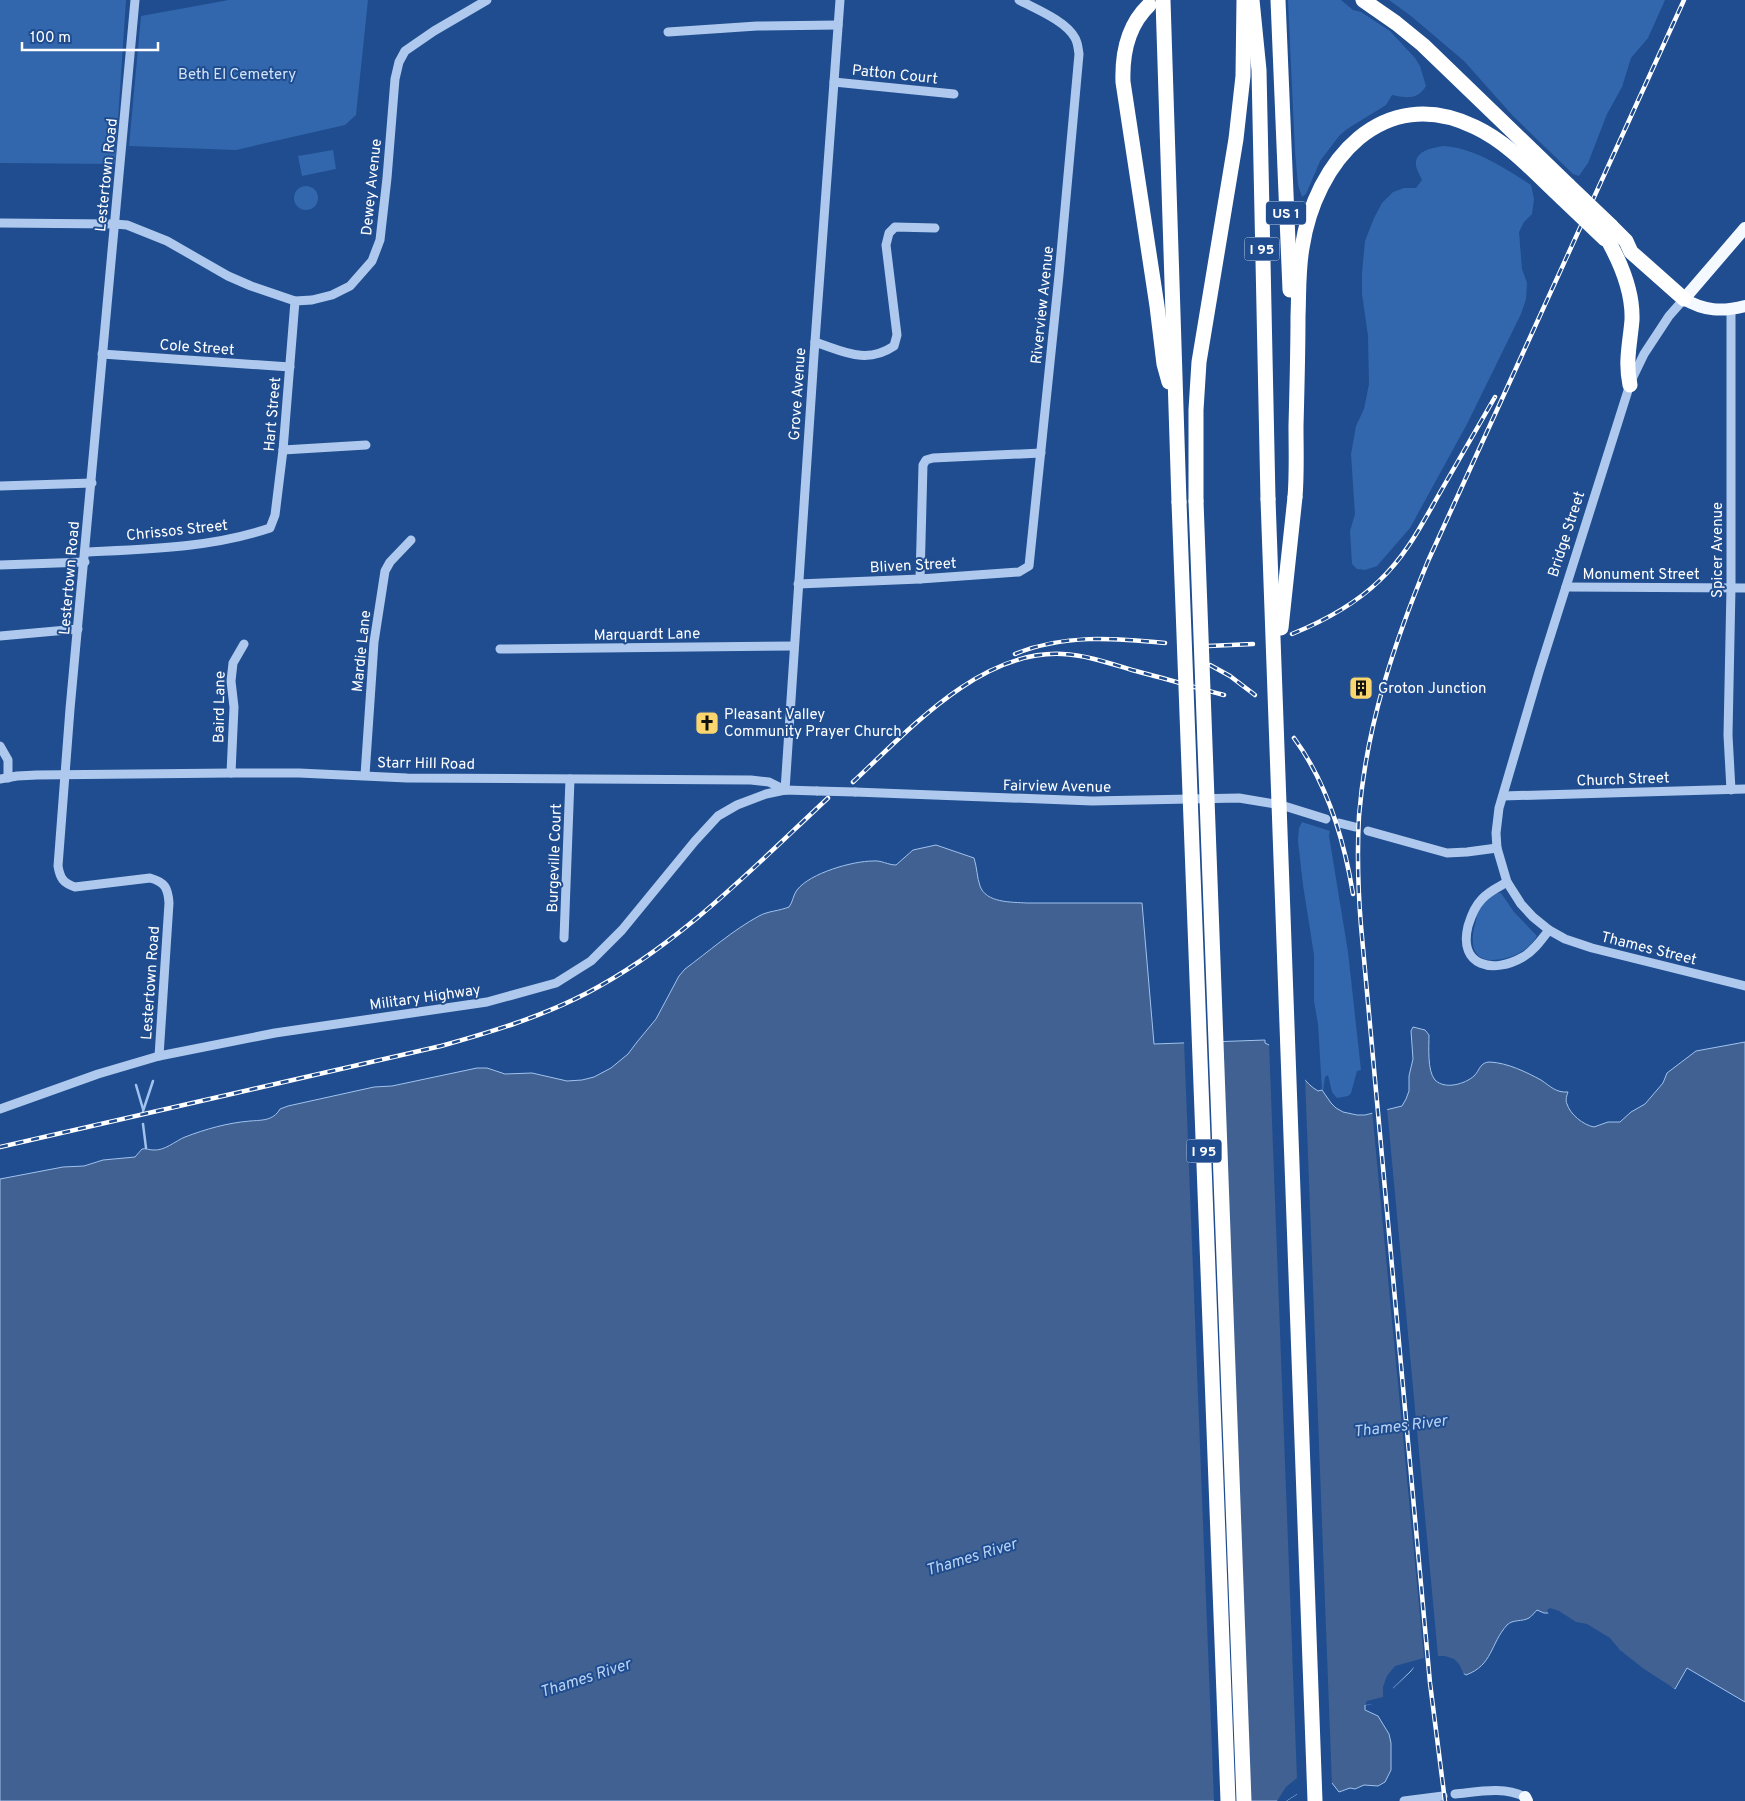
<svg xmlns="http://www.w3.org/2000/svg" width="1745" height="1801" font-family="Overpass,sans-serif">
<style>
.green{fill:#3267ad}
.water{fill:#406191;stroke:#a1c3ee}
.pier{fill:#1f4d8f}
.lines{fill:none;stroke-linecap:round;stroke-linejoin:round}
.stream{stroke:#a1c3ee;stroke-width:2.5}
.minor{stroke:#aec9ed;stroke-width:9}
.major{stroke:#f4f8ff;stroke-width:12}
.highway{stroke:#fff;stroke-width:15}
.rail-casing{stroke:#fff;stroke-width:4.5}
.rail{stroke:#1f4d8f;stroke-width:2.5;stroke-dasharray:8;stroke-linecap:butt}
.minor-bridge{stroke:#aec9ed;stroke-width:9}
.highway-bridge{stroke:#fff;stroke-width:15}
.labels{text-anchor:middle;stroke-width:4;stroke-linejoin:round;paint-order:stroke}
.shield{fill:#1f4d8f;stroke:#bccadd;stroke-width:1}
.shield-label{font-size:14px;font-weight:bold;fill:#fff}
.park-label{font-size:15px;fill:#d3e4f9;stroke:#1f4d8f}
.street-label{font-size:15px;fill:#fff;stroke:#1f4d8f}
.poi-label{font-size:15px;fill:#fff;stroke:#1f4d8f;text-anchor:start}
.water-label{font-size:16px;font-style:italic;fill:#bad3f4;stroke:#1f4d8f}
</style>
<rect width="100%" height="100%" fill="#1f4d8f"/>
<g class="green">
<path d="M 0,0 L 126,0 L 115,164 L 0,163 Z"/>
<path d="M 229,0 L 368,0 L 356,115 L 345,125 L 236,150 L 129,146 L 141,16 Z"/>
<path d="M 1288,0 L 1341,0 L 1353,10 L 1361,12 L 1390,31 L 1415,58 L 1420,66 L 1426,86 C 1418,100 1406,98 1392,95 L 1386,105 L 1347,129 L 1339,136 L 1320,161 L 1306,194 L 1302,197 L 1298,185 L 1295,152 Z"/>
<path d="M 1389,0 L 1665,0 L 1648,38 L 1631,58 L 1622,87 L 1607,114 L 1588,163 L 1579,176 L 1573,174 L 1513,116 L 1464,61 L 1411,16 Z"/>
<path d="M 1443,146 C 1472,147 1507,169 1531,185 L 1534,199 L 1532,214 L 1524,222 L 1519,232 L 1522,269 L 1527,283 L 1526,299 L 1521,314 L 1467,424 L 1410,528 L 1377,566 L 1365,570 L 1357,569 L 1352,564 L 1350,531 L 1355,514 L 1351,454 L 1356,426 L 1364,409 L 1369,384 L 1368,336 L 1362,294 L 1362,273 L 1365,241 L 1374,218 L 1382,203 L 1393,192 L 1404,188 L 1416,188 L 1422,180 C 1420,175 1416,169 1416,165 C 1415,150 1433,148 1443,146 Z"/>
<path d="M 333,150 L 336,169 L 302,176 L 298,156 Z"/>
<circle cx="306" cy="198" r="12"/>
<path d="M 1302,822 L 1330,831 L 1329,836 L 1348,952 L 1361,1070 L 1357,1071 L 1351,1093 L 1348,1096 L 1337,1098 L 1332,1092 L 1328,1075 L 1325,1077 L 1323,1092 L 1322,1090 L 1318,1024 L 1314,1001 L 1314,955 L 1303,885 L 1298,841 L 1299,828 Z"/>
<path d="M 1497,893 L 1501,893 L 1514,912 L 1537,936 C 1530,948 1522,952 1510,957 C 1483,965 1468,958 1474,928 C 1476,922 1477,914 1479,909 C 1483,901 1490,897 1497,893 Z"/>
</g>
<path class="water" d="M 936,845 L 974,858 C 977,867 977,878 980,886 C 986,903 1011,902 1027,903 L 1142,903 L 1154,1044 L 1265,1040 L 1265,1043 C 1274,1047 1282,1052 1288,1059 C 1299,1070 1304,1083 1318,1091 L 1322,1090 L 1331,1103 L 1336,1108 L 1343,1112 L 1357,1115 L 1365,1115 L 1402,1106 L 1406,1099 L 1409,1091 L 1409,1076 L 1413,1059 L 1411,1031 L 1413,1027 L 1425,1030 L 1429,1035 C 1429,1046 1427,1071 1435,1080 C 1445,1090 1465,1084 1474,1076 C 1480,1070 1480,1062 1490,1062 C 1508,1063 1526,1072 1541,1080 C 1550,1086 1556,1093 1568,1092 C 1567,1095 1565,1100 1567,1104 C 1570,1114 1583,1125 1594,1127 L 1608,1122 L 1620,1122 L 1631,1112 L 1645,1104 L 1663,1083 L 1667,1073 L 1696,1051 L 1745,1042 L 1745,1702 L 1687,1668 L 1675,1689 L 1660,1683 L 1608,1641 L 1553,1613 L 1544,1613 L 1537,1610 C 1535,1612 1532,1616 1529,1618 C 1522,1622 1513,1619 1507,1625 C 1490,1644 1493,1665 1466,1675 L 1447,1663 L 1415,1665 L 1411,1671 L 1393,1688 L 1384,1701 L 1365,1705 L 1365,1710 L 1378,1716 L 1389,1734 L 1391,1743 L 1391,1770 L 1385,1782 L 1378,1786 L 1364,1785 L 1355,1789 L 1350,1788 L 1339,1792 L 1332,1783 L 1297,1794 L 1286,1801 L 0,1801 L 0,1179 L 63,1167 L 84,1166 L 103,1160 L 135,1157 L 142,1149 C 146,1148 149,1150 153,1150 C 165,1151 175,1141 185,1137 C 206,1129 227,1123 250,1121 C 262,1120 273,1121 280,1109 L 288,1106 L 374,1087 L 392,1086 L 477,1068 L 487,1068 L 505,1074 L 532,1073 L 567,1081 L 582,1080 L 594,1077 L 611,1068 L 628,1054 L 637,1042 L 656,1019 L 679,976 L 685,969 C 708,952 733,930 759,916 C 768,911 779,911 789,907 C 793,902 793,895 797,890 C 810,873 853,861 873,861 C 881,860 888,865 896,865 L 913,850 Z"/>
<g class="pier">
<path d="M 1222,1039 L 1251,1801 L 1214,1801 L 1184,1041 Z"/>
<path d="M 1269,1042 L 1290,1057 L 1305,1077 L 1332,1786 L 1297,1797 L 1297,1794 L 1286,1801 L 1277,1801 L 1286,1787 L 1297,1778 Z"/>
<path d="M 1387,1108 L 1438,1656 L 1445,1656 L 1454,1659 L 1459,1664 L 1466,1678 L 1446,1666 L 1414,1667 L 1393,1688 L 1393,1692 L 1386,1703 L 1365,1705 L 1367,1701 L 1383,1697 L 1383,1687 L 1387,1676 L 1395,1666 L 1424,1658 L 1372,1110 Z"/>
<path d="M 1550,1608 L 1559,1611 L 1576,1622 L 1587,1624 L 1610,1638 L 1619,1649 L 1644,1669 L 1675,1689 L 1673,1691 L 1659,1685 L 1623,1664 L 1605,1643 L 1581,1630 L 1565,1624 L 1553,1615 L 1549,1615 L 1547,1610 Z"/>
</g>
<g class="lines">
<g class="stream">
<path d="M 136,1085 L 143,1109"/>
<path d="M 143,1111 L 153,1081"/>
<path d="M 143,1124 L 146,1148"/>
</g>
<g class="minor">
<path d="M 135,0 L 70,709 L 58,866 C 60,878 63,883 75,887 L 150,878 C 165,882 168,888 169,903 L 159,1056"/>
<path d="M 668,32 L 757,26 L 838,25"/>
<path d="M 834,82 L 954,94"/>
<path d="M 0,223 L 114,224 L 127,225 L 167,241 L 228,276 L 251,286 L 295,301 L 312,300 L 332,295 L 350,286 L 372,261 L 380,240 L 387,178 L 395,79 L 399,62 L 405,51 L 434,31 L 487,0"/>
<path d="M 1684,299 L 1669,316 L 1644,354 L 1631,381 L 1539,672 L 1499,808 L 1496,833 L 1497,848 L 1507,882 L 1521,904 L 1533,917 L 1549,930 L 1565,939 L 1592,948 L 1745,986"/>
<path d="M 1731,309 L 1731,588 L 1728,735 L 1731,790"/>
<path d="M 815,342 C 843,351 866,365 894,346 L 897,335 L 886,245 L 889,233 L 895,227 L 935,228"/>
<path d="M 102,354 L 290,367"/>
<path d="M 283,450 L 366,445"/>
<path d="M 0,486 L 92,483"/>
<path d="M 85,552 C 148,549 210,548 270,528 L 275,515 L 283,450 L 295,301"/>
<path d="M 0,565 L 85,562"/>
<path d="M 920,579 L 923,465 L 926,460 L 933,458 L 1041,453"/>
<path d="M 798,584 L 920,579 L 1019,572 L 1029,566 L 1059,275 L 1079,54 C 1078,48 1078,43 1075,38 C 1066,21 1036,9 1019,0"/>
<path d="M 1566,587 L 1745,588"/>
<path d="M 0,636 L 78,629"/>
<path d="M 500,649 L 794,646"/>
<path d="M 0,746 L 8,760 L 8,778"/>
<path d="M 231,773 L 234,707 L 231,681 L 233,663 L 244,644"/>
<path d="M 365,775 L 374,642 L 385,571 L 390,562 L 411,540"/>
<path d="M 0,779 L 17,776 L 37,775 L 231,773 L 299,773 L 407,778 L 751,780 L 769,782 L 785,790"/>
<path d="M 785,790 L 814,355 L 840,0"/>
<path d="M 855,792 L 1092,801 L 1239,798 L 1281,805 L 1326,819"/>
<path d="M 1503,796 L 1745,789"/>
<path d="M 1339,823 L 1355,827"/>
<path d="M 1368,831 L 1447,853 L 1467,852 L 1497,848"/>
<path d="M 1507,882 C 1499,887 1489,891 1482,899 C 1475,906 1471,916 1468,926 C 1458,967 1494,974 1523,957 C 1534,951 1542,939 1549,930"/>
<path d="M 564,938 L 570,779"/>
<path d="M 0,1109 L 98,1074 L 159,1056 L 275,1033 L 487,1002 L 556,983 L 591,961 L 622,930 L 695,841 L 718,816 L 737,805 L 766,794 L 785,790 L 817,791"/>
<path d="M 1455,1794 C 1477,1792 1504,1786 1525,1797"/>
<path d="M 1404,1801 L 1443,1796"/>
</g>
<g class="major">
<path d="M 1745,228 L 1684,299 C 1704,311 1722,312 1745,306"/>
<path d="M 1525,1797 L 1527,1801"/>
</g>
<g class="highway">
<path d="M 1163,0 L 1179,502"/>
<path d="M 1252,0 L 1259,70 L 1268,499"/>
<path d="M 1278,0 L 1290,290"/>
<path d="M 1363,0 L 1396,23 L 1423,45 L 1568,185"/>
<path d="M 1149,5 C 1128,25 1122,54 1123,82 L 1157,306 L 1164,364 L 1169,382"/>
<path d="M 1611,226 L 1626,241 L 1631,252 L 1684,299"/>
<path d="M 1610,244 C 1623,268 1633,293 1632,320 C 1630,344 1625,361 1630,385"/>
<path d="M 1295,497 C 1297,473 1296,450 1296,426 C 1297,389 1298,352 1298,316 C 1299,293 1298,270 1302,248 C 1315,162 1382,82 1475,127 C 1509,143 1535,173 1562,198"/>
<path d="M 1196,501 L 1196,410 L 1199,362 L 1236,139 L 1243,76 L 1244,0"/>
</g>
<g class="rail-casing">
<g id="rail">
<path d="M 1292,634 C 1324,621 1354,605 1379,581 C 1405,557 1421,526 1438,496 C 1457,463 1476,430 1495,397"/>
<path d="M 1208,646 L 1253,644"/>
<path d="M 1015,654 C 1064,634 1113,638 1165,643"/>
<path d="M 1210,665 L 1230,676 L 1255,695"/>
<path d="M 1294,738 C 1327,783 1344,839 1353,894"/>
<path d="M 853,782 C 908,731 980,650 1062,654 C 1086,655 1109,663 1132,670 C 1163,678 1194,687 1224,695"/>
<path d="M 0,1147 L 441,1046 C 491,1032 541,1017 587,993 C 679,945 753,868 828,798"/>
<path d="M 1445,1801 L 1430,1683 L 1361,926 C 1358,889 1357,853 1359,816 C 1366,727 1394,643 1428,561 L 1684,0"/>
</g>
</g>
<use href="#rail" class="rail"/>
<path class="minor-bridge" d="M 817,791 L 855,792"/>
<g class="highway-bridge">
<path d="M 1568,185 L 1611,226"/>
<path d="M 1562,198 L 1605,239"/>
<path d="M 1268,499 L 1315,1801"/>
<path d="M 1196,501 L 1244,1801"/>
<path d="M 1179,502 L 1228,1801"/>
<path d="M 1281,628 L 1295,497"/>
</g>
</g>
<defs>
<g id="building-square" transform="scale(1.25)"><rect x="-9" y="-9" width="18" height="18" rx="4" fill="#fbd56e" stroke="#1f4d8f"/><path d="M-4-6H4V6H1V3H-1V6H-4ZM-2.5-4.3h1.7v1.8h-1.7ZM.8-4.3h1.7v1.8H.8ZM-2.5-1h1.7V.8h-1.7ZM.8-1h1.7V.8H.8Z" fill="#111"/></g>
<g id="church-square" transform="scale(1.25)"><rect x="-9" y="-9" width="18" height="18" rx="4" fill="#fbd56e" stroke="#1f4d8f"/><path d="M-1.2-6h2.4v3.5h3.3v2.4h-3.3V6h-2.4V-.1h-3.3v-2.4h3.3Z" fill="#111"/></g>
</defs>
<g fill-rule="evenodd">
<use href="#building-square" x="1361" y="688"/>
<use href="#church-square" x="707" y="723"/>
</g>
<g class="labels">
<g class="shield">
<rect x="1266" y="201.5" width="40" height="23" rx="4"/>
<rect x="1244.5" y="237.5" width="35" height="23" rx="4"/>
<rect x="1186.5" y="1139.5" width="35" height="23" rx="4"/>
</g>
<g class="shield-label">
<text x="1286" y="218">US 1</text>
<text x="1262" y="254">I 95</text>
<text x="1204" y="1156">I 95</text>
</g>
<g class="park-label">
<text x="237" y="79">Beth El Cemetery</text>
</g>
<g class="street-label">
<text transform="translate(895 74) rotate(6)" y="5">Patton Court</text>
<text transform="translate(106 175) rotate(-84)" y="5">Lestertown Road</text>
<text transform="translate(371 187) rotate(-84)" y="5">Dewey Avenue</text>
<text transform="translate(1042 305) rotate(-84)" y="5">Riverview Avenue</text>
<text transform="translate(197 347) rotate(4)" y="5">Cole Street</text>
<text transform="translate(797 394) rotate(-86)" y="5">Grove Avenue</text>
<text transform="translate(272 414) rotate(-85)" y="5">Hart Street</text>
<text transform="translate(177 530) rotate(-6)" y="5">Chrissos Street</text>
<text transform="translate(1566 534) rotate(-72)" y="5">Bridge Street</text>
<text transform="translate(1717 550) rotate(-90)" y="5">Spicer Avenue</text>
<text transform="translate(913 565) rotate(-3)" y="5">Bliven Street</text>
<text x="1641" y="579">Monument Street</text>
<text transform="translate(69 578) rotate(-85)" y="5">Lestertown Road</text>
<text transform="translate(647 634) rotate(-1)" y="5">Marquardt Lane</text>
<text transform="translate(361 651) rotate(-84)" y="5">Mardie Lane</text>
<text transform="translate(219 707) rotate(-89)" y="5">Baird Lane</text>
<text transform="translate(426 763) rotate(1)" y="5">Starr Hill Road</text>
<text transform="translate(1623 779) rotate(-2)" y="5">Church Street</text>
<text transform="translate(1057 786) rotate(1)" y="5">Fairview Avenue</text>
<text transform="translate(554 858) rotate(-88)" y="5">Burgeville Court</text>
<text transform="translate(1649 948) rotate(14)" y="5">Thames Street</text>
<text transform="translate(150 983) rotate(-86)" y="5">Lestertown Road</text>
<text transform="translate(425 997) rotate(-8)" y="5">Military Highway</text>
</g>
<g class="poi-label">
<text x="1378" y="693">Groton Junction</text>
<text x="724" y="719">Pleasant Valley<tspan x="724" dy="17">Community Prayer Church</tspan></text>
</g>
<g class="water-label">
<text transform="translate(1400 1425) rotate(-7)" y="6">Thames River</text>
<text transform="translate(971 1556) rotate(-17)" y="6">Thames River</text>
<text transform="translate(585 1677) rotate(-18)" y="6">Thames River</text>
</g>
</g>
<path d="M22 42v8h136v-8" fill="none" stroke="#ffffff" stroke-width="2.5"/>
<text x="30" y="42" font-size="15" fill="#ffffff" stroke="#1f4d8f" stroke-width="4" paint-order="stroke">100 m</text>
</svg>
